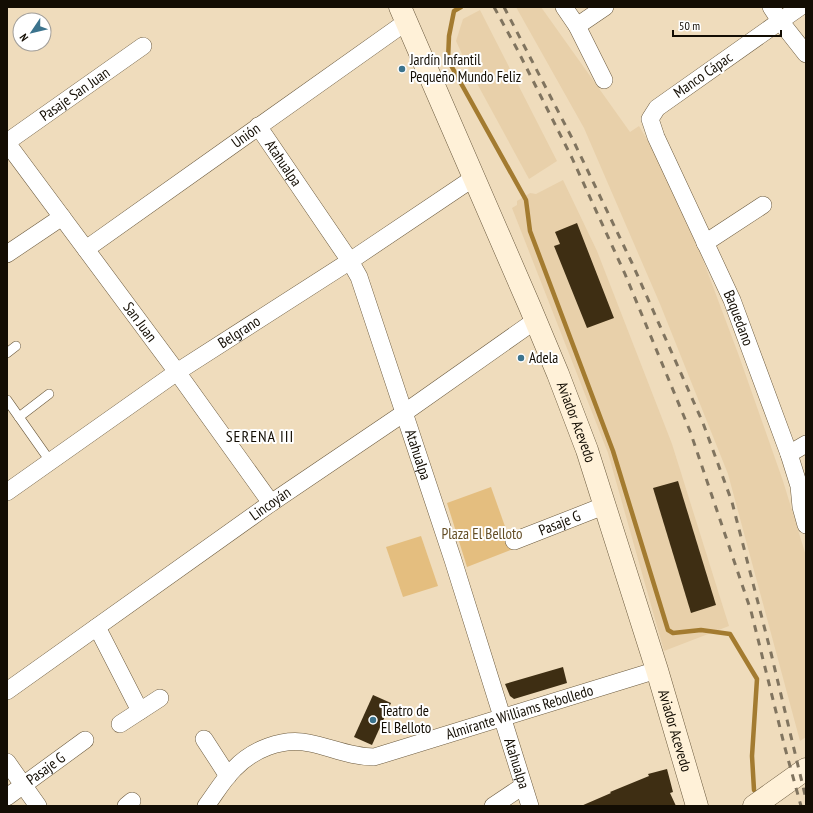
<svg xmlns="http://www.w3.org/2000/svg" width="813" height="813" font-family="'PT Sans Narrow',sans-serif">
<style>
.built{fill:#e8d0aa}
.green{fill:#e4be7f}
.lines{fill:none;stroke-linecap:round;stroke-linejoin:round}
.stream{stroke:#a37b30;stroke-width:4.5}
.building{fill:#3e2e13}
.service-casing{stroke:#6b5a3e;stroke-width:10}
.minor-casing{stroke:#6b5a3e;stroke-width:18}
.secondary-casing{stroke:#6b5a3e;stroke-width:23}
.service{stroke:#fff;stroke-width:9}
.minor{stroke:#fff;stroke-width:17}
.secondary{stroke:#fff1d8;stroke-width:22}
.rail{stroke:#80745f;stroke-width:3;stroke-dasharray:7 7;stroke-linecap:butt}
.poi-dot{fill:#3b738d;stroke:#fff;stroke-width:1.5}
.labels{text-anchor:middle;stroke-width:4;stroke-linejoin:round;paint-order:stroke}
.poi-label{font-size:15px;fill:#130d03;stroke:#fff;text-anchor:start}
.street-label{font-size:15px;fill:#130d03;stroke:#fff}
.park-label{font-size:15px;fill:#644e26;stroke:#fff}
.neighbourhood-label{font-size:16px;letter-spacing:1px;fill:#130d03;stroke:#fff}
</style>
<rect width="100%" height="100%" fill="#efdcbc"/>
<g class="built">
<path d="M 516,7 L 541,7 L 630,132 L 639,126 L 654,151 L 700,252 L 739,356 L 783,481 L 806,556 L 806,737 L 800,741 L 728,474 L 660,304 L 584,128 Z"/>
<path d="M 480,10 L 557,161 L 529,179 L 468,67 L 456,41 L 463,19 Z"/>
<path d="M 563,180 L 597,251 L 672,444 L 729,626 L 664,651 L 608,453 L 512,208 L 517,205 L 517,201 L 530,193 L 536,194 Z"/>
</g>
<g class="green">
<path d="M 491,487 L 513,549 L 467,567 L 447,503 Z"/>
<path d="M 421,536 L 438,586 L 403,597 L 386,547 Z"/>
</g>
<g class="lines">
<path class="stream" d="M 461,7 L 454,11 L 449,36 L 448,60 L 526,200 L 530,231 L 613,451 L 668,630 L 673,633 L 701,630 L 730,634 L 757,679 L 752,756 L 754,790"/>
</g>
<g class="building">
<path d="M 577,223 L 614,318 L 587,328 L 554,246 L 560,244 L 555,232 Z"/>
<path d="M 678,481 L 716,605 L 691,613 L 653,488 Z"/>
<path d="M 563,667 L 567,683 L 514,699 L 510,696 L 505,684 Z"/>
<path d="M 373,695 L 391,703 L 372,745 L 354,737 Z"/>
<path d="M 667,769 L 673,792 L 670,793 L 676,806 L 581,806 L 611,793 L 610,792 L 649,776 L 648,774 Z"/>
</g>
<g class="lines">
<g class="service-casing">
<g id="service">
<path d="M 7,353 L 16,346"/>
<path d="M 7,400 L 50,461"/>
<path d="M 19,417 L 49,394"/>
</g>
</g>
<g class="minor-casing">
<g id="minor">
<path d="M 564,7 L 577,26 L 604,80"/>
<path d="M 771,7 L 780,21 L 806,54"/>
<path id="s1" d="M 800,7 L 657,108 L 650,119 L 656,137 L 732,300 L 789,454 L 799,486 L 801,507 L 806,525"/>
<path d="M 577,26 L 605,7"/>
<path id="s2" d="M 258,126 L 350,261 L 359,277 L 453,560 L 530,806"/>
<path id="s3" d="M 7,142 L 143,46"/>
<path id="s4" d="M 7,143 L 177,372 L 271,503"/>
<path d="M 705,243 L 763,205"/>
<path id="s5" d="M 86,249 L 406,22"/>
<path d="M 7,254 L 62,217"/>
<path d="M 789,454 L 806,444"/>
<path id="s6" d="M 7,492 L 177,372 L 350,261 L 475,177"/>
<path id="s7" d="M 514,541 L 606,505"/>
<path d="M 97,627 L 140,711"/>
<path id="s8" d="M 7,691 L 271,503 L 404,413 L 536,320"/>
<path d="M 120,724 L 160,698"/>
<path d="M 204,739 L 228,776"/>
<path d="M 7,762 L 38,806"/>
<path id="s9" d="M 7,797 L 85,740"/>
<path d="M 126,806 L 132,801"/>
<path id="s10" d="M 206,806 C 215,794 223,780 234,769 C 252,750 282,737 309,743 C 330,747 351,757 374,757 L 657,670"/>
<path d="M 493,806 L 523,786"/>
</g>
</g>
<g class="secondary-casing">
<g id="secondary">
<path id="s11" d="M 400,7 L 530,307 L 558,374 L 587,450 L 657,670 L 697,806"/>
<path d="M 754,806 L 806,769"/>
</g>
</g>
<use href="#service" class="service"/>
<use href="#minor" class="minor"/>
<use href="#secondary" class="secondary"/>
<g class="rail">
<path d="M 494,7 L 517,49 L 572,158 L 625,274 L 690,431 L 751,611 L 785,748 L 801,806"/>
<path d="M 504,7 L 573,140 L 632,263 L 703,423 L 732,502 L 771,653 L 806,799"/>
</g>
</g>
<g class="poi-dot">
<circle cx="402" cy="69" r="4"/>
<circle cx="521" cy="358" r="4"/>
<circle cx="373" cy="720" r="4"/>
</g>
<g class="labels">
<g class="poi-label">
<text x="410" y="65">Jardín Infantil<tspan x="410" dy="17">Pequeño Mundo Feliz</tspan></text>
<text x="529" y="363">Adela</text>
<text x="381" y="716">Teatro de<tspan x="381" dy="17">El Belloto</tspan></text>
</g>
<g class="street-label">
<text transform="translate(703 75) rotate(-35)" y="5">Manco Cápac</text>
<text dy="5" stroke="none"><textPath href="#s3" startOffset="83">Pasaje San Juan</textPath></text>
<text dy="5" stroke="none"><textPath href="#s5" startOffset="196">Unión</textPath></text>
<text dy="5" stroke="none"><textPath href="#s2" startOffset="45">Atahualpa</textPath></text>
<text dy="5" stroke="none"><textPath href="#s1" startOffset="406">Baquedano</textPath></text>
<text dy="5" stroke="none"><textPath href="#s4" startOffset="223">San Juan</textPath></text>
<text dy="5" stroke="none"><textPath href="#s6" startOffset="282">Belgrano</textPath></text>
<text dy="5" stroke="none"><textPath href="#s11" startOffset="451">Aviador Acevedo</textPath></text>
<text dy="5" stroke="none"><textPath href="#s2" startOffset="369">Atahualpa</textPath></text>
<text dy="5" stroke="none"><textPath href="#s8" startOffset="323">Lincoyán</textPath></text>
<text dy="5" stroke="none"><textPath href="#s7" startOffset="49">Pasaje G</textPath></text>
<text dy="5" stroke="none"><textPath href="#s10" startOffset="348">Almirante Williams Rebolledo</textPath></text>
<text dy="5" stroke="none"><textPath href="#s11" startOffset="775">Aviador Acevedo</textPath></text>
<text dy="5" stroke="none"><textPath href="#s2" startOffset="693">Atahualpa</textPath></text>
<text dy="5" stroke="none"><textPath href="#s9" startOffset="48">Pasaje G</textPath></text>
</g>
<g class="park-label">
<text x="482" y="539">Plaza El Belloto</text>
</g>
<g class="neighbourhood-label">
<text x="260" y="442">SERENA III</text>
</g>
</g>
<rect width="813" height="813" fill="none" stroke="#130d03" stroke-width="16"/>
<g transform="translate(32 32) rotate(235)"><circle r="19" fill="#ffffff" stroke="#a19e9a"/>
<path d="M0-3L7 15L0 10L-7 15Z" fill="#3b738d"/>
<text y="-6" font-size="11" font-weight="bold" text-anchor="middle" fill="#130d03">N</text>
</g>
<path d="M673 30v6h108v-6" fill="none" stroke="#130d03" stroke-width="2"/>
<text x="679" y="30" font-size="12" fill="#130d03" stroke="#ffffff" stroke-width="3" paint-order="stroke">50 m</text>
</svg>
